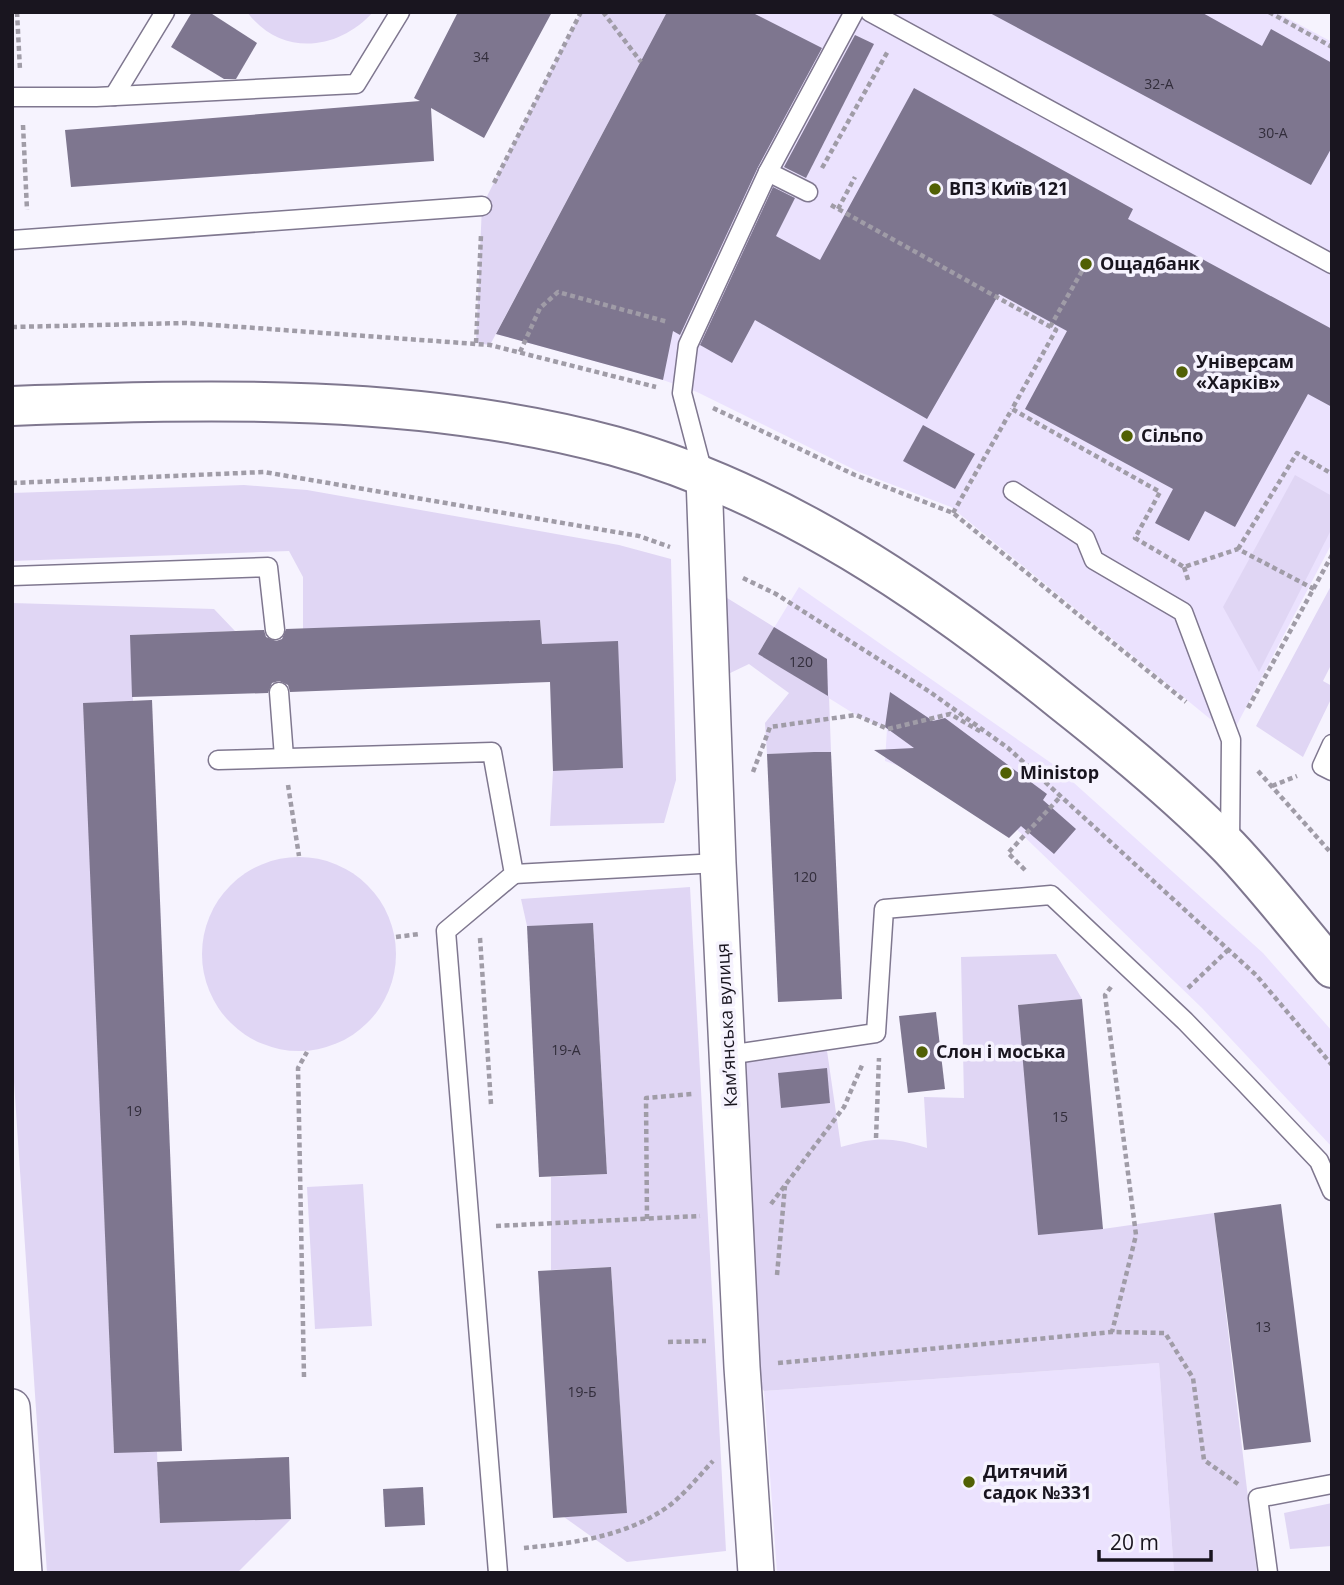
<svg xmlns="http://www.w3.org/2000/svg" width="1344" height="1585" font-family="'Open Sans',sans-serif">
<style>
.built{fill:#ebe2fe}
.green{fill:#e0d6f4}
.building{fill:#7e768f}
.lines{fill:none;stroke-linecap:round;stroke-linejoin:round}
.lane-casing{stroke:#7f778f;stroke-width:21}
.street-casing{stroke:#7f778f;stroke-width:38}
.secondary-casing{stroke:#7f778f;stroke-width:42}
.path{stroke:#a09ca7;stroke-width:4.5;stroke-dasharray:5 3.5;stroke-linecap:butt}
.lane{stroke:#fff;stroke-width:18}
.street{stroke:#fff;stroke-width:35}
.secondary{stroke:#fff;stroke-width:38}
.poi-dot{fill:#516004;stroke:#f6f3fe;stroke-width:2.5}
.labels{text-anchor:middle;stroke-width:7;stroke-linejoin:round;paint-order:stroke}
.number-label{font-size:14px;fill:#322d3b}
.poi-label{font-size:18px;font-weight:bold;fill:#19151f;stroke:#f6f3fe;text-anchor:start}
.street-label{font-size:18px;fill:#19151f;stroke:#f6f3fe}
</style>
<rect width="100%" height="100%" fill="#f6f3fe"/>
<g class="built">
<path d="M 667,12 L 1276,12 L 1332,42 L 1332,543 L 1231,736 L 951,507 L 859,472 L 697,392 L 663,380 L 496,334 Z"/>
<path d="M 799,587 L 1054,765 L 1263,953 L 1332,1031 L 1332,1147 L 1202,1008 L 982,796 L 885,761 L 887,729 L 856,715 L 758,654 Z"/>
<path d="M 1159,1363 L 1174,1573 L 777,1573 L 764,1391 Z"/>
</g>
<g class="green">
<path d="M 247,12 L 373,12 C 338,51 281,57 247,12 Z"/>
<path d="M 581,12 L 667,12 L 490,345 L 476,343 L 482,206 Z"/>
<path d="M 1295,475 L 1332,496 L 1332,528 L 1259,672 L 1223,607 Z"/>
<path d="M 244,485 L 307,490 L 619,545 L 671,559 L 676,780 L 664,823 L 550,826 L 553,771 L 623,768 L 542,644 L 540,620 L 303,629 L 303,577 L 289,551 L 12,561 L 12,493 Z"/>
<path d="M 1332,584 L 1332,663 L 1323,681 L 1332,686 L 1332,697 L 1303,757 L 1256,726 Z"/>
<path d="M 719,593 L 774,627 L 758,654 L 829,696 L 831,752 L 767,754 L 765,723 L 789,693 L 749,664 L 726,675 Z"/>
<path d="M 12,603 L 214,609 L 235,631 L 131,635 L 133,701 L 84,704 L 114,1452 L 157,1452 L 160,1523 L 291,1519 L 237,1573 L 47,1573 L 12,1052 Z"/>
<circle cx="299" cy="954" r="97"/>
<path d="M 690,887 L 726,1551 L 627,1562 L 564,1517 L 627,1513 L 611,1267 L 551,1270 L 551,1177 L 607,1174 L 593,924 L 527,926 L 521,899 Z"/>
<path d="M 1056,954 L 1082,999 L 1018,1005 L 1103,1229 L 1214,1213 L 1257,1573 L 1174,1573 L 1159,1363 L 764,1391 L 755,1377 L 746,1060 L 826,1044 L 841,1147 C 877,1137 891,1137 927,1148 L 924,1097 L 964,1098 L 961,957 Z"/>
<path d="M 363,1184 L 372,1326 L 315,1329 L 307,1187 Z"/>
<path d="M 1332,1503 L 1332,1546 L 1290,1549 L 1284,1513 Z"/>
</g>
<g class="building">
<path d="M 192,12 L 209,12 L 257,43 L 236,79 L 224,79 L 171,47 Z"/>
<path d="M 458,12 L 552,12 L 484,138 L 431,108 L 434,161 L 71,187 L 65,130 L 420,101 L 414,98 Z"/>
<path d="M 667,12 L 751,12 L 822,48 L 758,167 L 680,335 L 673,331 L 663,380 L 496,334 Z"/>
<path d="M 988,12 L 1201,12 L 1262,46 L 1271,29 L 1332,63 L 1332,147 L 1311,185 Z"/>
<path d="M 855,35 L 874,44 L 806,178 L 784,167 Z"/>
<path d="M 914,88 L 1133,209 L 1128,219 L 1332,329 L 1332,407 L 1308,394 L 1235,527 L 1205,511 L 1189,541 L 1155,523 L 1173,489 L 1025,409 L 1067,331 L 999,294 L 927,419 L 755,320 L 732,363 L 700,345 L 773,187 L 795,198 L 776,236 L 820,260 Z"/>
<path d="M 923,425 L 975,454 L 955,489 L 903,461 Z"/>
<path d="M 540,620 L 542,644 L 618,641 L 623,768 L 553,771 L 550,682 L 290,692 L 288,685 L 279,681 L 272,683 L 268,693 L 132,697 L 130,635 L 264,630 L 266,637 L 276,641 L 282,639 L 286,629 Z"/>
<path d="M 774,627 L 827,659 L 828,696 L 758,654 Z"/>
<path d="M 890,692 L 933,721 L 945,718 L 1047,794 L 1043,800 L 1076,829 L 1054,854 L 1021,826 L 1009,838 L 874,750 L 914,748 L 885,727 Z"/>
<path d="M 152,700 L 182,1451 L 114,1453 L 83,703 Z"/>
<path d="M 814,752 L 831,752 L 842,999 L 778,1002 L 767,754 Z"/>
<path d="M 593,923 L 607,1174 L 539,1177 L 527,926 Z"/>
<path d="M 1082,999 L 1103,1229 L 1038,1235 L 1018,1005 Z"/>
<path d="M 936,1012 L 945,1089 L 908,1093 L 899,1016 Z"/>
<path d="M 827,1068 L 830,1103 L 781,1108 L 778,1073 Z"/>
<path d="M 1281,1204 L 1311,1442 L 1244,1450 L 1214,1213 Z"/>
<path d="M 611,1267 L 627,1513 L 553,1518 L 538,1271 Z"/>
<path d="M 289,1457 L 291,1519 L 160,1523 L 157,1462 Z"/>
<path d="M 423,1487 L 425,1525 L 385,1527 L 383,1489 Z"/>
</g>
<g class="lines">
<g class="lane-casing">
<g id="lane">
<path d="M 870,12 L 1332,264"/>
<path d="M 114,96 L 165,12"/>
<path d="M 12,97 L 96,97 L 356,84 L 400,12"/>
<path d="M 768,172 L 808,192"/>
<path d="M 12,240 L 482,206"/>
<path d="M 704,477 L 682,393 L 688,345 L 768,172 L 854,12"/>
<path d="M 1013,491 L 1085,538 L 1094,560 L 1183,612 L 1231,740 L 1230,845"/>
<path d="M 12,576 L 268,567 L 275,630"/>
<path d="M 279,692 L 284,757"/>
<path d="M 1332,744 L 1322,766 L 1332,771"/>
<path d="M 218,760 L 492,752 L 514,874 L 446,931 L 498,1573"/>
<path d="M 514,874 L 718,863"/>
<path d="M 728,1055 L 876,1033 L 884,909 L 1051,895 L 1185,1021 L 1244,1082 L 1319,1161 L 1332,1191"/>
<path d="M 1268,1573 L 1258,1498 L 1332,1484"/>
</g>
</g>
<g class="street-casing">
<g id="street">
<path d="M 704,477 L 718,863 L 742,1367 L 756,1573"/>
<path d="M 12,1407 L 24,1573"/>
</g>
</g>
<g class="secondary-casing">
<path id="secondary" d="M 12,406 C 212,399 419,393 614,446 C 781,492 931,595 1064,703 C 1121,748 1178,795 1229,847 C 1265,885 1298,928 1332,968"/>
</g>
<g class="path">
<path d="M 17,12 L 20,70"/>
<path d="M 603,12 L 641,62"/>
<path d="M 1269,12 L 1332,47"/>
<path d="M 23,125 L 27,210"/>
<path d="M 822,168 L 888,51"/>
<path d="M 494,183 L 581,12"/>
<path d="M 831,205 L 1056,330 L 1012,409 L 1160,492 L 1135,538 L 1184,567 L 1238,549 L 1314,589"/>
<path d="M 838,209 L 855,177"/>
<path d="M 12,327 L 186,323 L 490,345 L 656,387"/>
<path d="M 1050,327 L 1086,264"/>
<path d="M 476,343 L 481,235"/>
<path d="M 520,352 L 540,308 L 558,292 L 668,322"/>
<path d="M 713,408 L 855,475 L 953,513 L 1186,702"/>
<path d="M 12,483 L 264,472 L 639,536 L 670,547"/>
<path d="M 953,513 L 1012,409"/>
<path d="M 1238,549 L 1297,453 L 1332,474"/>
<path d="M 1184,567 L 1189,583"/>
<path d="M 743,578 L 776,594 L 930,692 L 1008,748 L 1256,975 L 1332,1065"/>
<path d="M 1248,708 L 1332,555"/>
<path d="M 1258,771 L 1332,854"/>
<path d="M 753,772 L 770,727 L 856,715 L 888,729 L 950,714 L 983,733"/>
<path d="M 288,785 L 299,856"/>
<path d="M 1272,786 L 1297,776"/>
<path d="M 1025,870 L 1008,853 L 1061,796"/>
<path d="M 396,937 L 419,934"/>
<path d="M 480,938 L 491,1104"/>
<path d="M 1111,987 L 1105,995 L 1136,1235 L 1112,1332"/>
<path d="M 1188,988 L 1228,950"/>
<path d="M 876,1138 L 879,1058"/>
<path d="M 771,1204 L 844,1107 L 863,1063"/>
<path d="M 647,1219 L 646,1098 L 692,1094"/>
<path d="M 496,1226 L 700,1216"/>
<path d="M 777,1275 L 785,1186"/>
<path d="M 668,1342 L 706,1341"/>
<path d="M 778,1363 L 1112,1332 L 1165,1333 L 1193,1378 L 1204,1460 L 1238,1484"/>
<path d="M 304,1377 L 298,1068 L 307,1052"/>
<path d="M 524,1548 C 573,1543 624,1537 666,1508 C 683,1496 698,1477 713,1461"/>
</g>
<use href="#lane" class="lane"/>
<use href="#street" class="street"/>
<use href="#secondary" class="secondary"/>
</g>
<g class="poi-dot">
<circle cx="935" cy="189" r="7"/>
<circle cx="1086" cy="264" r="7"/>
<circle cx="1182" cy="372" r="7"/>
<circle cx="1127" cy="436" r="7"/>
<circle cx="1006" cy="773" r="7"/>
<circle cx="922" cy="1052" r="7"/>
<circle cx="969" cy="1482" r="7"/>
</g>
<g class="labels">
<g class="number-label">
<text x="481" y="62">34</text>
<text x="1159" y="89">32-А</text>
<text x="1273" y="138">30-А</text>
<text x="801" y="667">120</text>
<text x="805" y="882">120</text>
<text x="566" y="1055">19-А</text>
<text x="134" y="1116">19</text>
<text x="1060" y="1122">15</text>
<text x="1263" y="1332">13</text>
<text x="582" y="1397">19-Б</text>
</g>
<g class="poi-label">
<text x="949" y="195">ВПЗ Київ 121</text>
<text x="1100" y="270">Ощадбанк</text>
<text x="1196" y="368">Універсам<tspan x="1196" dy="21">«Харків»</tspan></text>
<text x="1141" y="442">Сільпо</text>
<text x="1020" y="779">Ministop</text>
<text x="936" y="1058">Слон і моська</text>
<text x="983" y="1478">Дитячий<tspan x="983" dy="21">садок №331</tspan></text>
</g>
<g class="street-label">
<text transform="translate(727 1025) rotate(-93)" y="6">Камʼянська вулиця</text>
</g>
</g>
<rect width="1344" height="1585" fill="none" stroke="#19151f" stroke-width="28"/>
<path d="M1099 1550v10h112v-10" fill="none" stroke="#19151f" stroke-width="3.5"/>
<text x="1110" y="1550" font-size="21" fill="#19151f" stroke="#f6f3fe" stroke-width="5" paint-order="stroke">20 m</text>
</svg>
